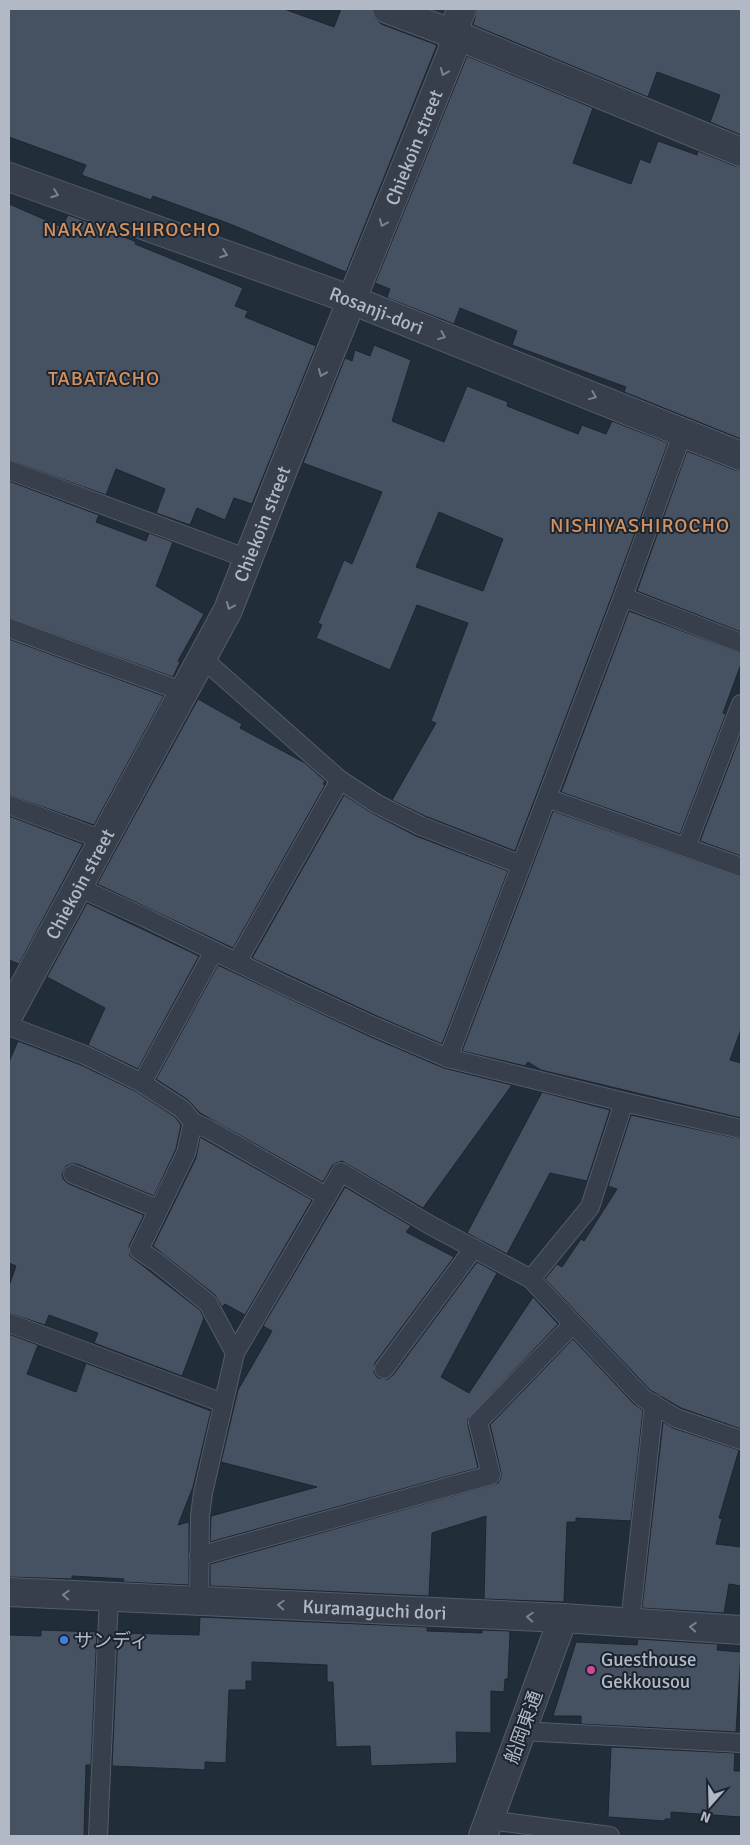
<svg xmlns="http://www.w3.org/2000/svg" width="750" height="1845" font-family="Signika,'Noto Sans JP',sans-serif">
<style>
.building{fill:#465262;stroke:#1d2631;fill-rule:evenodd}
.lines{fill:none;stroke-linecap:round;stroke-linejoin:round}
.service-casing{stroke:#545c69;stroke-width:20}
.minor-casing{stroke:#545c69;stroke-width:30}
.tertiary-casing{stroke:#545c69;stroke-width:30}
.service{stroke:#363f4b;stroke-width:18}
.minor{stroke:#363f4b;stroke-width:28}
.tertiary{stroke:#363f4b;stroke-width:28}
.oneway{stroke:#7a828f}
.shop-dot{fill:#3f7fe0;stroke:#1b242f;stroke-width:2}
.hotel-dot{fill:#d1479c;stroke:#1b242f;stroke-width:2}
.labels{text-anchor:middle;stroke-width:4;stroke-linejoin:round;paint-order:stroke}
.street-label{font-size:19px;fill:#b1b9c7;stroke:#1b242f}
.poi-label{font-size:19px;fill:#b1b9c7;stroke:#1b242f;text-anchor:start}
.neighbourhood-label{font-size:20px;letter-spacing:1px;fill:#d4915f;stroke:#1b242f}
</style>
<rect width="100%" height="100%" fill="#222d3a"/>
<g class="building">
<path d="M 9,9 L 284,9 L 334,27 L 341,9 L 372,9 L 375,18 L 381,24 L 437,45 L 346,272 L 230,224 L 153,196 L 151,200 L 84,176 L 82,174 L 86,165 L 9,137 Z"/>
<path d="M 477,9 L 741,9 L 741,135 L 710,122 L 720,95 L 657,72 L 648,97 L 473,25 Z"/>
<path d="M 467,56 L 593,108 L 573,163 L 631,184 L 640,159 L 650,163 L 658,141 L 697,155 L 698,151 L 735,166 L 741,167 L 741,439 L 624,392 L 626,387 L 512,345 L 517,331 L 460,308 L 454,324 L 390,299 L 387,297 L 390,289 L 375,283 Z"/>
<path d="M 9,204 L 62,227 L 68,215 L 97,225 L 136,242 L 135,244 L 243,288 L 235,306 L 248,311 L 245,317 L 316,346 L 252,504 L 234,498 L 225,520 L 197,508 L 190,525 L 156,513 L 165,489 L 116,469 L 106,495 L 9,460 Z"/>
<path d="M 374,345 L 411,360 L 392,421 L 444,442 L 467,386 L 508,402 L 507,406 L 578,434 L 582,425 L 606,434 L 612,421 L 668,443 L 613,593 L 515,851 L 425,816 L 392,800 L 436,723 L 431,721 L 468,623 L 417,605 L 390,670 L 316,638 L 322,625 L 318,623 L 344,560 L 352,564 L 382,492 L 303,463 L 345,358 L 352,361 L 355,350 L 370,356 ZM 439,512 L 503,539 L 483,591 L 416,567 Z"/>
<path d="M 687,451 L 735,470 L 741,471 L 741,632 L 637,591 Z"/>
<path d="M 9,481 L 99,515 L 96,522 L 146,541 L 149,533 L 173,542 L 156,586 L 204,614 L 178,661 L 180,662 L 173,677 L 9,618 Z"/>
<path d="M 629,611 L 741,653 L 741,664 L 723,713 L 726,714 L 680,834 L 561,792 Z"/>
<path d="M 9,639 L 164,696 L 94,825 L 9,795 Z"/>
<path d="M 198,699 L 242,724 L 240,728 L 305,763 L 325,781 L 323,784 L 325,785 L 233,948 L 97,884 Z"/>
<path d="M 741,733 L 741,856 L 700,841 Z"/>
<path d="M 344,795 L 372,813 L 416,836 L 508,871 L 442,1044 L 379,1017 L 252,958 Z"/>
<path d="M 553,811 L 741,877 L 741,1029 L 730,1060 L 741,1063 L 741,1118 L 541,1070 L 528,1062 L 525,1066 L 462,1051 Z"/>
<path d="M 9,816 L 83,844 L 19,964 L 9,960 Z"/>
<path d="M 87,903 L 199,956 L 138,1069 L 88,1045 L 105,1008 L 47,977 Z"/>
<path d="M 218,965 L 371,1037 L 444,1068 L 512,1085 L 423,1208 L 342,1161 L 336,1163 L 332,1166 L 323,1182 L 200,1113 L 188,1100 L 156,1079 Z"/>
<path d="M 18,1041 L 81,1065 L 137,1092 L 175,1117 L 181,1125 L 176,1149 L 154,1196 L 77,1164 L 71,1164 L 66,1166 L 62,1175 L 64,1180 L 69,1184 L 144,1215 L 129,1246 L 130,1256 L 200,1310 L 204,1318 L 182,1376 L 94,1343 L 98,1333 L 49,1315 L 45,1325 L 9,1313 L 9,1286 L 16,1266 L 9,1263 L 9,1062 Z"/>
<path d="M 542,1092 L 610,1110 L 587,1181 L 550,1173 L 507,1254 L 467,1233 Z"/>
<path d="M 631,1115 L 741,1139 L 741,1429 L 681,1408 L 650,1390 L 545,1279 L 557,1264 L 562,1267 L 581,1239 L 584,1241 L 617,1189 L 608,1186 Z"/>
<path d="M 200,1137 L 312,1200 L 245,1315 L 225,1304 L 222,1307 L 215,1295 L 153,1246 L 196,1158 Z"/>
<path d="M 345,1187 L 411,1226 L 406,1232 L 454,1257 L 375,1363 L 374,1373 L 378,1378 L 388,1379 L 393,1375 L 477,1262 L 497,1273 L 441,1377 L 469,1393 L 533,1297 L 558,1324 L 468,1419 L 468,1425 L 478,1468 L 210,1542 L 211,1516 L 317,1487 L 221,1462 L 238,1390 L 272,1331 L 263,1326 Z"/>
<path d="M 9,1334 L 38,1345 L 27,1374 L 76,1392 L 86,1363 L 211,1411 L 193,1487 L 178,1525 L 189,1522 L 189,1585 L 123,1582 L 124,1579 L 72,1576 L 72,1579 L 9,1577 Z"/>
<path d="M 573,1339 L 635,1405 L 643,1410 L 631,1521 L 576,1518 L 576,1522 L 567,1522 L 564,1602 L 484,1599 L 486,1516 L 432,1533 L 429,1596 L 210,1586 L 210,1564 L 498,1483 L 501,1478 L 501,1472 L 490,1425 Z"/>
<path d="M 663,1422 L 673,1428 L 739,1450 L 719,1518 L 722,1519 L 716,1544 L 741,1547 L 741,1586 L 729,1584 L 724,1613 L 642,1608 Z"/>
<path d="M 200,1617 L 427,1627 L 427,1631 L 482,1633 L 482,1630 L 510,1631 L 508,1679 L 505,1679 L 504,1692 L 491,1691 L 491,1733 L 456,1732 L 457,1763 L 371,1766 L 370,1746 L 336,1747 L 333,1682 L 327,1682 L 327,1665 L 252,1662 L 252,1681 L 246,1681 L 246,1690 L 229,1690 L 226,1763 L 205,1762 L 205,1770 L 112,1766 L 118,1633 L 199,1635 Z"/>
<path d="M 41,1630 L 97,1632 L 91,1765 L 86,1765 L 84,1836 L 9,1836 L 9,1635 L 41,1636 Z"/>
<path d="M 638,1639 L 718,1644 L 717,1650 L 741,1652 L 736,1732 L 581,1724 L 581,1716 L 553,1716 L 576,1642 L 637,1645 Z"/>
<path d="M 611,1747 L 735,1753 L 734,1771 L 741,1771 L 741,1817 L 671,1812 L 671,1819 L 665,1819 L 665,1821 L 608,1817 Z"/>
</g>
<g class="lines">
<g class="service-casing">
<g id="service">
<path d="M 9,470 L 235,554"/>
<path d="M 623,597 L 741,643"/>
<path d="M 9,628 L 184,692"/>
<path d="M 202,658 L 340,780 L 377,804 L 421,826 L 521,865"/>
<path d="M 547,798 L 741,867"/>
<path d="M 9,805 L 103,840"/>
<path d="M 686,847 L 741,704"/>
<path d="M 78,887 L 148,919 L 284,985 L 375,1027 L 448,1058 L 624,1102 L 741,1129"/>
<path d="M 237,962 L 340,780"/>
<path d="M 9,1026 L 85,1055 L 142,1083 L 182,1109 L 193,1122 L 210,1130 L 326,1196"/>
<path d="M 448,1058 L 623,597 L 683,432"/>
<path d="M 142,1083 L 214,951"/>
<path d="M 193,1122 L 186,1153 L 139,1250 L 157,1262 L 208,1303 L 235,1353"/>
<path d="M 73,1174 L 158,1209"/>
<path d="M 531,1279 L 590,1207 L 624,1102"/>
<path d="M 9,1323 L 223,1403"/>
<path d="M 384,1369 L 474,1248"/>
<path d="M 199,1556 L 491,1475 L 478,1422 L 573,1324"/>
<path d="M 199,1601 L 200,1516 L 203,1493 L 235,1353 L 341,1172 L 430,1225 L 531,1279 L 643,1398 L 676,1418 L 741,1440"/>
<path d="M 630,1623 L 654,1404"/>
<path d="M 521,1731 L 741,1743"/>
<path d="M 489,1820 L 610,1836"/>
<path d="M 98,1836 L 109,1597"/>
</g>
</g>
<g class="minor-casing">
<g id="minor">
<path d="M 387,9 L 456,35 L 741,152"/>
<path id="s1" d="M 9,177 L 352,300 L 741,456"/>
<path id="s2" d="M 9,1014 L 228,610 L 284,467 L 452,52 L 458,18 L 462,9"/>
<path id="s3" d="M 9,1592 L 563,1618 L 741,1630"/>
</g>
</g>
<g class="tertiary-casing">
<path id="tertiary" d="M 483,1836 L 563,1618"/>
</g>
<use href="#service" class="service"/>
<use href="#minor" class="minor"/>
<use href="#tertiary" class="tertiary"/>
</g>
<defs><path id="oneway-chevron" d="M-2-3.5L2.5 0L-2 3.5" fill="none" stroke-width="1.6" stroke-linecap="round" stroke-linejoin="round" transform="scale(1.25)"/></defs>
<g class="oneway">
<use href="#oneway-chevron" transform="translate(444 72) rotate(112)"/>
<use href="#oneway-chevron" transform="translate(55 194) rotate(20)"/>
<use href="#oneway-chevron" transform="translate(383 223) rotate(112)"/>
<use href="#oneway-chevron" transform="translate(224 254) rotate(20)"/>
<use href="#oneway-chevron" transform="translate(442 336) rotate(22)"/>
<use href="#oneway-chevron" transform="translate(322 373) rotate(112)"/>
<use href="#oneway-chevron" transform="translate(593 396) rotate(22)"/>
<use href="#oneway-chevron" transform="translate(230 606) rotate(113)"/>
<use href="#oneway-chevron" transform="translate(66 1595) rotate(-177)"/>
<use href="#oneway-chevron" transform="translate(281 1605) rotate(-177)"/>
<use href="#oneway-chevron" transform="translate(530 1617) rotate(-177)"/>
<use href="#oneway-chevron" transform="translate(693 1627) rotate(-176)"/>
</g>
<circle class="shop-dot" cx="64" cy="1640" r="5"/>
<circle class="hotel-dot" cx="591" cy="1670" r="5"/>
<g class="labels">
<g class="street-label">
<text dy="7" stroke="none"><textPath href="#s2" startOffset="958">Chiekoin street</textPath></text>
<text dy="7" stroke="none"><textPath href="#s1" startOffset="391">Rosanji-dori</textPath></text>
<text dy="7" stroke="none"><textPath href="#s2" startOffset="552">Chiekoin street</textPath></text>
<text dy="7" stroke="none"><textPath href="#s2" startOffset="148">Chiekoin street</textPath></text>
<text dy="7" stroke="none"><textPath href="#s3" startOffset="366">Kuramaguchi dori</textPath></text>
<text transform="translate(523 1727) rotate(-70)" y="7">船岡東通</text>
</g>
<g class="poi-label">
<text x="74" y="1647">サンディ</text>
<text x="601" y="1666">Guesthouse<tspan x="601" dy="22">Gekkousou</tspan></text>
</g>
<g class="neighbourhood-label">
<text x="132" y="236">NAKAYASHIROCHO</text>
<text x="104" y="385">TABATACHO</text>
<text x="640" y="532">NISHIYASHIROCHO</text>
</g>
</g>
<rect width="750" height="1845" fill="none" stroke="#b1b9c7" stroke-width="20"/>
<g transform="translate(710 1805) rotate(200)" stroke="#1b242f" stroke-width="4" paint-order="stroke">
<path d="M0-4L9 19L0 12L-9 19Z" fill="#b1b9c7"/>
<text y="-8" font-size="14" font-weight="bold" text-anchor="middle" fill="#b1b9c7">N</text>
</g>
</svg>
